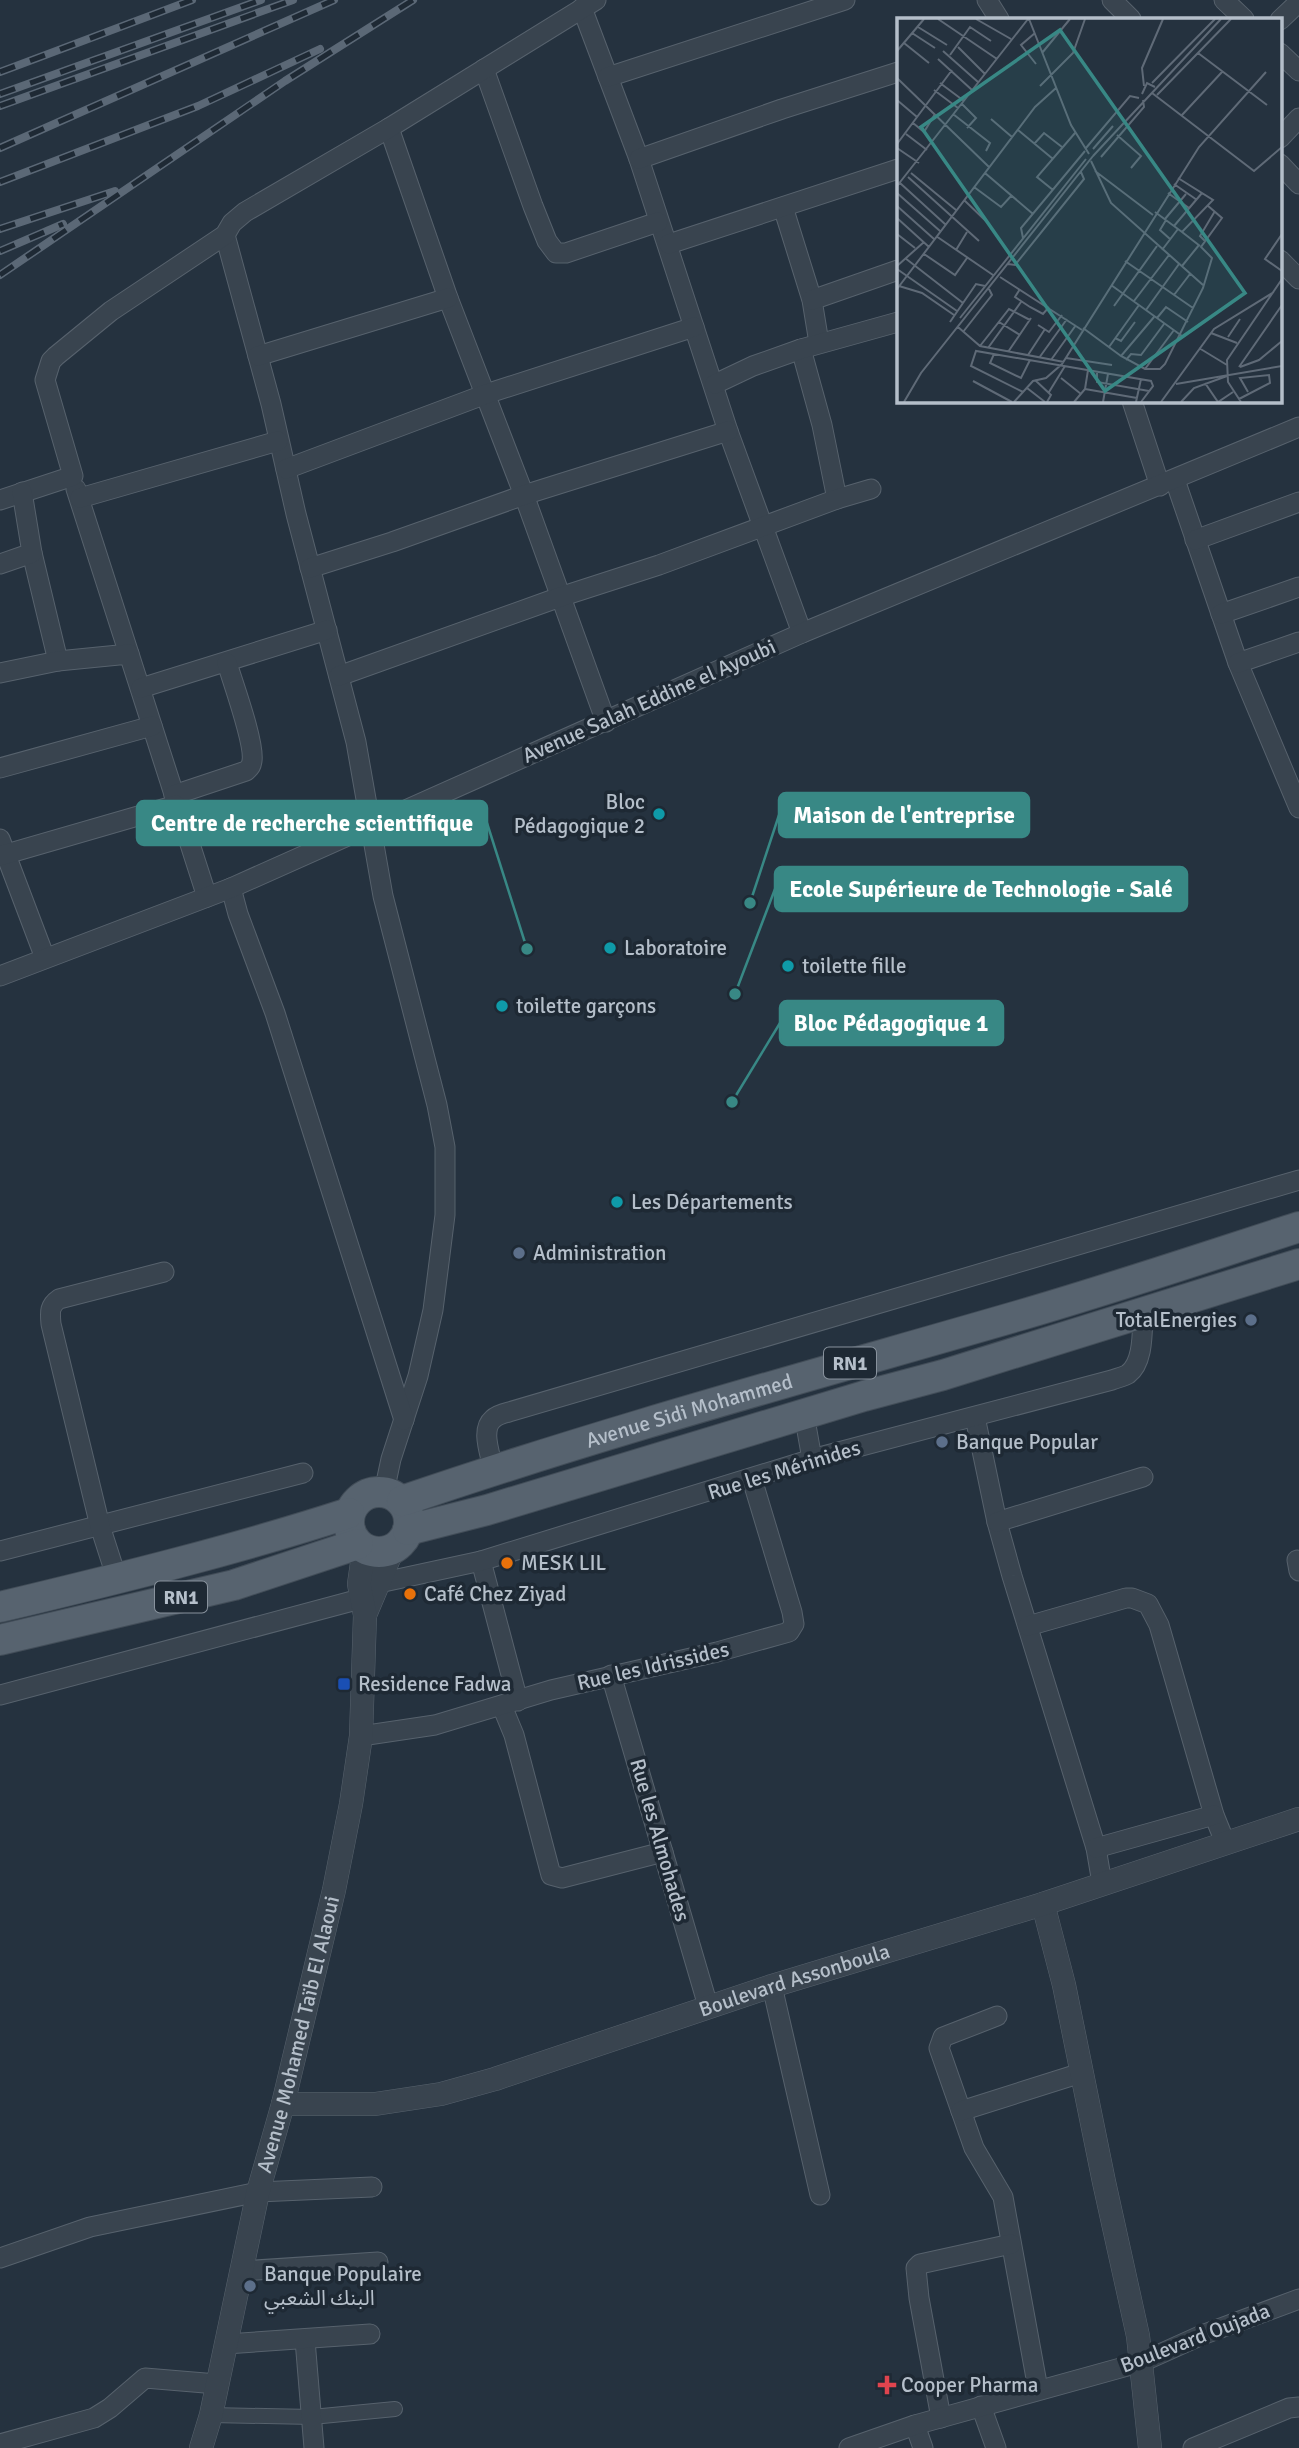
<svg xmlns="http://www.w3.org/2000/svg" width="1299" height="2448" font-family="Signika,'Noto Sans Arabic',sans-serif">
<style>
.lines{fill:none;stroke-linecap:round;stroke-linejoin:round}
.pedestrian-casing{stroke:#57626d;stroke-width:16}
.minor-casing{stroke:#57626d;stroke-width:21}
.tertiary-casing{stroke:#57626d;stroke-width:24}
.primary-casing{stroke:#424d58;stroke-width:32}
.pedestrian{stroke:#39444f;stroke-width:14}
.minor{stroke:#39444f;stroke-width:19}
.tertiary{stroke:#39444f;stroke-width:23}
.primary{stroke:#57636f;stroke-width:30}
.rail-casing{stroke:#5b6876;stroke-width:8}
.rail{stroke:#1e2934;stroke-width:5;stroke-dasharray:16;stroke-linecap:butt}
.culture-dot{fill:#0f9aa8;stroke:#1e2934;stroke-width:2.5}
.service-dot{fill:#5c6f8a;stroke:#1e2934;stroke-width:2.5}
.food-dot{fill:#e8710a;stroke:#1e2934;stroke-width:2.5}
.transit-dot{fill:#1a4fb4;stroke:#1e2934;stroke-width:2.5}
.health-dot{fill:#e0444e;stroke:#1e2934;stroke-width:2.5}
.labels{text-anchor:middle;stroke-width:7;stroke-linejoin:round;paint-order:stroke}
.shield{fill:#1e2934;stroke:#88929d;stroke-width:2}
.shield-label{font-size:19px;font-weight:bold;fill:#b5bfca}
.street-label{font-size:21px;fill:#b5bfca;stroke:#1e2934}
.poi-label{font-size:21px;fill:#b5bfca;stroke:#1e2934;text-anchor:start}
.inset-road{fill:none;stroke:#5f6a77;stroke-width:2}
.view{fill:#388885;fill-opacity:0.15;stroke:#388885;stroke-width:3.5}
.inset-edge{fill:none;stroke:#b5bfca;stroke-width:3.5}
.leader{fill:none;stroke:#388885;stroke-width:2.5}
.callout-dot{fill:#388885;stroke:#1e2934;stroke-width:2.5}
.callout{fill:#388885;stroke:#388885;stroke-width:2.5}
.callout-label{font-size:23px;text-anchor:middle;font-weight:bold;fill:#fff}
</style>
<rect width="100%" height="100%" fill="#25323f"/>
<g class="lines">
<g class="pedestrian-casing">
<path id="pedestrian" d="M 211,2415 L 312,2417 L 395,2409"/>
</g>
<g class="minor-casing">
<g id="minor">
<path d="M 987,0 L 999,19"/>
<path d="M 1112,0 L 1131,19"/>
<path d="M 1224,0 L 1244,19"/>
<path d="M 582,8 L 639,159 L 728,431 L 802,633"/>
<path d="M 1280,20 L 1299,2"/>
<path d="M 1280,53 L 1299,71"/>
<path d="M 484,69 L 533,206 L 547,241 L 556,253 L 566,253 L 658,222"/>
<path d="M 608,77 L 845,0"/>
<path d="M 389,128 L 448,298 L 524,495 L 606,722"/>
<path d="M 1280,138 L 1299,118"/>
<path d="M 639,159 L 782,109 L 898,72"/>
<path d="M 1280,164 L 1299,184"/>
<path d="M 783,207 L 812,300 L 819,343"/>
<path d="M 225,235 L 271,404 L 296,514 L 356,742 L 383,896 L 437,1105 L 445,1147 L 445,1215 L 433,1310 L 418,1376 L 391,1459 L 384,1492"/>
<path d="M 669,244 L 898,169"/>
<path d="M 1280,260 L 1299,279"/>
<path d="M 812,300 L 898,270"/>
<path d="M 801,349 L 822,425 L 837,499"/>
<path d="M 258,356 L 448,298"/>
<path d="M 715,384 L 753,366 L 801,349 L 898,322"/>
<path d="M 1132,401 L 1160,486"/>
<path d="M 286,469 L 486,394 L 694,327"/>
<path d="M 1175,480 L 1238,663 L 1299,808"/>
<path d="M 76,489 L 129,654"/>
<path d="M 80,498 L 278,441"/>
<path d="M 0,500 L 73,476 L 45,380 L 51,361 L 56,356 L 111,311 L 225,235 L 232,223 L 245,212 L 389,128 L 596,0"/>
<path d="M 1195,540 L 1299,502"/>
<path d="M 32,553 L 58,661"/>
<path d="M 0,564 L 32,553 L 22,492"/>
<path d="M 310,568 L 392,542 L 524,495 L 728,431"/>
<path d="M 1221,614 L 1299,587"/>
<path d="M 1238,663 L 1299,642"/>
<path d="M 0,673 L 58,661 L 129,654 L 207,897"/>
<path d="M 339,676 L 560,597 L 659,565 L 837,499 L 871,489"/>
<path d="M 141,688 L 327,630"/>
<path d="M 0,768 L 152,726"/>
<path d="M 174,795 L 246,771 C 250,767 251,767 252,761 C 255,743 233,683 227,663"/>
<path d="M 0,839 L 45,958"/>
<path d="M 0,856 L 176,805"/>
<path d="M 231,888 L 238,914 L 275,1013 L 404,1420"/>
<path d="M 0,976 L 231,888 L 802,633 L 1299,427"/>
<path d="M 804,1414 L 812,1459"/>
<path d="M 975,1417 L 997,1522 L 1012,1576 L 1096,1848 L 1102,1883"/>
<path d="M 493,1469 C 491,1455 480,1430 493,1419 C 497,1415 505,1413 509,1412 L 1299,1180"/>
<path d="M 997,1522 L 1143,1477"/>
<path d="M 0,1551 L 303,1473"/>
<path d="M 1297,1560 L 1299,1571"/>
<path d="M 481,1561 L 518,1701"/>
<path d="M 117,1579 L 100,1526 L 51,1324 C 50,1312 49,1306 59,1299 L 164,1272"/>
<path d="M 379,1583 L 481,1561 L 812,1459 L 1112,1380 C 1117,1378 1123,1377 1128,1374 C 1144,1362 1142,1331 1143,1314"/>
<path d="M 1028,1626 L 1126,1598 L 1132,1598 L 1148,1604 L 1159,1625 L 1214,1815 L 1225,1842"/>
<path d="M 611,1675 L 708,2006"/>
<path d="M 0,1695 L 360,1599"/>
<path d="M 502,1706 L 514,1735 L 551,1875 L 562,1878 L 663,1852"/>
<path d="M 361,1736 L 435,1725 L 551,1690 L 717,1652 L 789,1632 L 794,1624 L 792,1612 L 752,1479"/>
<path d="M 1096,1848 L 1214,1815"/>
<path d="M 772,1986 L 820,2195"/>
<path d="M 997,2016 L 943,2037 L 939,2048 L 974,2148 L 1003,2197 L 1038,2389"/>
<path d="M 961,2111 L 1081,2073"/>
<path d="M 0,2258 L 90,2227 L 258,2192 L 372,2187"/>
<path d="M 241,2271 L 378,2262"/>
<path d="M 305,2340 L 314,2448"/>
<path d="M 226,2344 L 370,2334"/>
<path d="M 981,2406 L 996,2448"/>
<path d="M 941,2418 L 919,2298 L 916,2268 L 920,2264 L 1011,2244"/>
<path d="M 915,2425 L 923,2448"/>
<path d="M 0,2444 L 94,2418 L 110,2408 L 145,2378 L 217,2384"/>
<path d="M 849,2448 L 915,2425 L 1142,2362 L 1202,2335 L 1299,2299"/>
<path d="M 1193,2448 L 1289,2408 L 1299,2407"/>
</g>
</g>
<g class="tertiary-casing">
<g id="tertiary">
<path d="M 365,1615 L 393,1549"/>
<path d="M 1043,1904 L 1064,1985 L 1104,2182 L 1138,2336 L 1150,2448"/>
<path id="s1" d="M 283,2104 L 375,2104 L 441,2094 L 495,2079 L 772,1986 L 1043,1904 L 1299,1819"/>
<path id="s2" d="M 201,2448 L 211,2415 L 258,2192 L 283,2104 L 334,1890 L 351,1804 L 361,1736 L 365,1615 L 359,1584 L 364,1549"/>
</g>
</g>
<g class="primary-casing">
<g id="primary">
<circle cx="379" cy="1522" r="30"/>
<path id="s3" d="M 402,1501 C 606,1431 814,1375 1021,1315 C 1114,1288 1206,1257 1299,1227"/>
<path d="M 408,1530 L 487,1510 L 864,1396 L 943,1375 L 1299,1264"/>
<path d="M 0,1607 C 117,1579 235,1550 349,1513"/>
<path d="M 0,1640 L 234,1585 L 358,1544"/>
</g>
</g>
<use href="#pedestrian" class="pedestrian"/>
<use href="#minor" class="minor"/>
<use href="#tertiary" class="tertiary"/>
<use href="#primary" class="primary"/>
<g class="rail-casing">
<g id="rail">
<path d="M 0,72 L 192,0"/>
<path d="M 0,94 L 261,0"/>
<path d="M 0,106 L 293,0"/>
<path d="M 0,148 L 334,0"/>
<path d="M 0,182 L 198,106 L 320,49"/>
<path d="M 0,229 L 115,191"/>
<path d="M 0,251 L 63,224"/>
<path d="M 0,275 L 285,81 L 413,0"/>
</g>
</g>
<use href="#rail" class="rail"/>
</g>
<g class="culture-dot">
<circle cx="659" cy="814" r="7"/>
<circle cx="610" cy="948" r="7"/>
<circle cx="788" cy="966" r="7"/>
<circle cx="502" cy="1006" r="7"/>
<circle cx="617" cy="1202" r="7"/>
</g>
<g class="service-dot">
<circle cx="519" cy="1253" r="7"/>
<circle cx="1251" cy="1320" r="7"/>
<circle cx="942" cy="1442" r="7"/>
<circle cx="250" cy="2286" r="7"/>
</g>
<g class="food-dot">
<circle cx="507" cy="1563" r="7"/>
<circle cx="410" cy="1594" r="7"/>
</g>
<rect class="transit-dot" x="337" y="1677" width="14" height="14" rx="3.5"/>
<path class="health-dot" d="M883.5 2374.5h7v7h7v7h-7v7h-7v-7h-7v-7h7z"/>
<g class="labels">
<g class="shield">
<rect x="824" y="1347.5" width="52" height="31" rx="5"/>
<rect x="155" y="1581.5" width="52" height="31" rx="5"/>
</g>
<g class="shield-label">
<text x="850" y="1370">RN1</text>
<text x="181" y="1604">RN1</text>
</g>
<g class="street-label">
<text transform="translate(649 701) rotate(-24)" y="7">Avenue Salah Eddine el Ayoubi</text>
<text dy="7" stroke="none"><textPath href="#s3" startOffset="301">Avenue Sidi Mohammed</textPath></text>
<text transform="translate(784 1470) rotate(-17)" y="7">Rue les Mérinides</text>
<text transform="translate(653 1666) rotate(-13)" y="7">Rue les Idrissides</text>
<text transform="translate(660 1840) rotate(74)" y="7">Rue les Almohades</text>
<text dy="7" stroke="none"><textPath href="#s1" startOffset="530">Boulevard Assonboula</textPath></text>
<text dy="7" stroke="none"><textPath href="#s2" startOffset="425">Avenue Mohamed Taïb El Alaoui</textPath></text>
<text transform="translate(1195 2338) rotate(-21)" y="7">Boulevard Oujada</text>
</g>
<g class="poi-label">
<text x="645" y="809" text-anchor="end">Bloc<tspan x="645" dy="24">Pédagogique 2</tspan></text>
<text x="624" y="955">Laboratoire</text>
<text x="802" y="973">toilette fille</text>
<text x="516" y="1013">toilette garçons</text>
<text x="631" y="1209">Les Départements</text>
<text x="533" y="1260">Administration</text>
<text x="1237" y="1327" text-anchor="end">TotalEnergies</text>
<text x="956" y="1449">Banque Popular</text>
<text x="521" y="1570">MESK LIL</text>
<text x="424" y="1601">Café Chez Ziyad</text>
<text x="358" y="1691">Residence Fadwa</text>
<text x="264" y="2281">Banque Populaire<tspan x="264" dy="24">البنك الشعبي</tspan></text>
<text x="901" y="2392">Cooper Pharma</text>
</g>
</g>
<g transform="translate(897 18)">
<rect width="385" height="385" fill="#25323f"/>
<path class="inset-road" d="M 41,1 L 100,41M 79,1 L 114,21M 132,1 L 174,107 L 192,136M 21,9 L 50,27M 15,15 L 38,30M 138,15 L 124,27 L 139,46M 7,25 L 32,45M 61,29 L 88,56M 0,33 L 27,1M 46,33 L 81,64M 145,35 L 173,1M 301,35 L 370,87M 53,37 L 73,9 L 94,23M 41,41 L 75,72M 0,60 L 92,149M 43,65 L 67,83M 255,65 L 318,1M 143,68 L 176,35 L 188,1M 247,68 L 245,50 L 266,1M 37,72 L 61,90M 255,75 L 357,153 L 385,129M 245,76 L 250,65 L 258,69M 260,77 L 334,1M 0,82 L 20,99M 65,86 L 79,100 L 70,110M 56,96 L 93,125 L 89,133M 285,97 L 325,54M 94,101 L 115,119M 16,105 L 27,114 L 38,96M 121,112 L 156,141M 9,116 L 30,132M 220,117 L 244,138 L 234,150M 0,126 L 55,52M 137,126 L 147,115 L 165,129M 0,130 L 22,145M 189,130 L 233,78 L 242,80M 196,131 L 216,108M 196,138 L 324,1M 204,139 L 247,89 L 246,82M 194,143 L 214,185 L 306,267M 198,153 L 256,197M 14,155 L 59,192M 88,155 L 136,196M 11,159 L 82,223M 3,165 L 49,207M 277,166 L 300,182M 0,168 L 131,1M 77,169 L 104,189 L 115,177M 156,172 L 140,159 L 178,115M 0,175 L 43,213M 271,175 L 292,190M 67,182 L 91,205M 0,188 L 37,221M 258,194 L 285,214 L 316,182 L 281,160M 0,200 L 32,229M 268,201 L 289,176M 269,202 L 263,212 L 273,221M 277,208 L 305,175M 285,214 L 303,228M 0,216 L 18,230M 385,216 L 368,241 L 385,253M 39,218 L 96,257M 126,220 L 124,210 L 188,133M 308,223 L 303,218 L 318,193M 59,232 L 70,214M 265,232 L 281,211M 27,236 L 58,257 L 70,240M 8,240 L 66,285M 228,243 L 296,290M 111,246 L 118,247 L 187,161 L 184,154M 0,248 L 27,224M 285,248 L 302,227M 0,251 L 60,293M 103,259 L 185,312M 214,267 L 285,318M 2,268 L 25,275 L 57,297M 0,271 L 138,89 L 159,70M 123,271 L 118,279 L 133,289 L 146,296 L 152,289M 277,277 L 293,256M 237,283 L 272,237M 217,288 L 260,228M 249,292 L 282,246M 257,299 L 224,338 L 248,351 L 263,351 L 268,346 L 306,270 L 315,240 L 304,229 L 325,200 L 310,187M 63,300 L 189,141M 260,300 L 269,289 L 291,304M 53,304 L 79,266 L 88,268M 102,304 L 123,317M 141,307 L 152,314 L 165,297M 61,309 L 83,328 L 167,344M 186,310 L 224,338M 66,314 L 95,277 L 92,271M 314,315 L 340,325M 331,319 L 343,301M 218,320 L 224,323 L 238,304M 83,328 L 112,291 L 133,302M 212,329 L 242,287M 91,330 L 124,284M 302,330 L 330,347M 111,334 L 134,300M 97,336 L 93,345 L 124,360 L 133,342M 131,337 L 148,311M 142,340 L 170,301M 169,340 L 215,347M 154,342 L 179,307M 229,342 L 234,336 L 244,337 L 267,306M 342,349 L 385,287M 343,349 L 362,342 L 385,323M 248,351 L 277,312M 200,354 L 200,364 L 252,373M 164,360 L 184,376M 138,362 L 154,377 L 150,384M 76,363 L 115,384M 308,365 L 321,384 L 336,374M 279,366 L 385,348M 130,370 L 148,384M 188,371 L 240,380M 126,374 L 74,348 L 79,333 L 254,363 L 256,368 L 244,384M 152,374 L 168,348M 342,381 L 373,365 L 372,357 L 343,360 L 351,374M 7,384 L 24,355 L 196,138M 117,384 L 136,363 L 149,360 L 165,346 L 302,129 L 369,54M 177,384 L 188,371 L 191,352M 206,384 L 211,356M 239,384 L 244,361M 264,384 L 317,311 L 377,274M 284,384 L 297,370 L 330,358M 344,384 L 331,364 L 330,342 L 385,261"/>
<path class="view" d="M 163,12 L 348,275 L 208,373 L 24,109 Z"/>
<rect width="385" height="385" class="inset-edge"/>
</g>
<path class="leader" d="M750 903L779 815M527 949L487 823M735 994L775 889M732 1102L780 1023"/>
<g class="callout-dot">
<circle cx="750" cy="903" r="7"/>
<circle cx="527" cy="949" r="7"/>
<circle cx="735" cy="994" r="7"/>
<circle cx="732" cy="1102" r="7"/>
</g>
<g class="callout">
<rect x="779" y="793" width="250" height="44" rx="7"/>
<rect x="137" y="801" width="350" height="44" rx="7"/>
<rect x="775" y="867" width="412" height="44" rx="7"/>
<rect x="780" y="1001" width="223" height="44" rx="7"/>
</g>
<g class="callout-label">
<text x="904" y="823">Maison de l'entreprise</text>
<text x="312" y="831">Centre de recherche scientifique</text>
<text x="981" y="897">Ecole Supérieure de Technologie - Salé</text>
<text x="891" y="1031">Bloc Pédagogique 1</text>
</g>
</svg>
